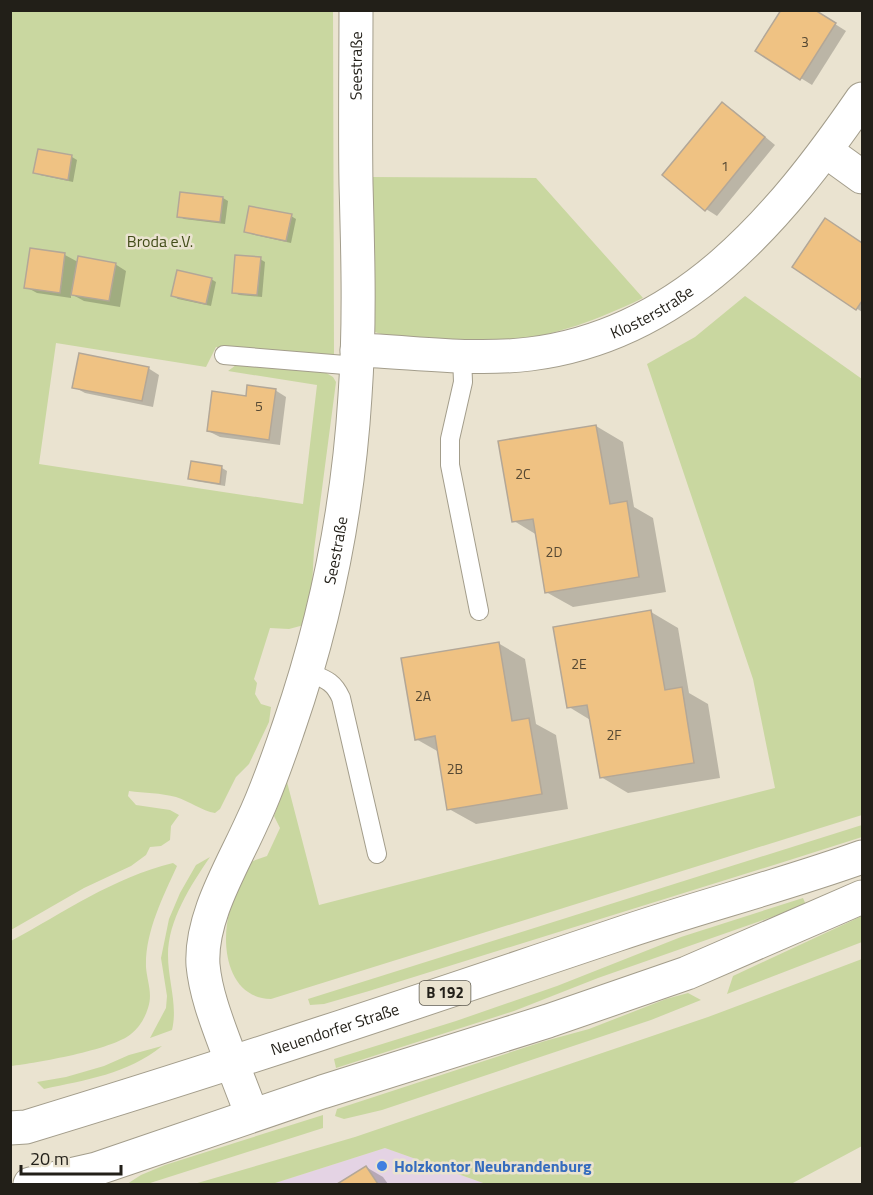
<svg xmlns="http://www.w3.org/2000/svg" width="873" height="1195" font-family="'Titillium Web',sans-serif">
<style>
.commercial{fill:#e4d3e4}
.green{fill:#c9d7a0}
.shadow{fill:#0003}
.building{fill:#efc283;stroke:#b3a797;stroke-width:1.5}
.lines{fill:none;stroke-linecap:round;stroke-linejoin:round}
.lane-casing{stroke:#a39d8b;stroke-width:20}
.street-casing{stroke:#a39d8b;stroke-width:35}
.primary-casing{stroke:#a39d8b;stroke-width:35}
.lane{stroke:#fff;stroke-width:18}
.street{stroke:#fff;stroke-width:33}
.primary{stroke:#fff;stroke-width:33}
.shop-dot{fill:#3f7fe0;stroke:#eae3d0;stroke-width:2}
.labels{text-anchor:middle;stroke-width:5;stroke-linejoin:round;paint-order:stroke}
.number-label{font-size:14px;fill:#554833}
.shield{fill:#eae3d0;stroke:#5e5a4f;stroke-width:1.5}
.shield-label{font-size:15px;font-weight:bold;fill:#221f18}
.street-label{font-size:16px;fill:#221f18;stroke:#eae3d0}
.park-label{font-size:16px;fill:#434d1a;stroke:#eae3d0}
.shop-label{font-size:16px;font-weight:bold;fill:#366cbe;stroke:#eae3d0;text-anchor:start}
</style>
<rect width="100%" height="100%" fill="#eae3d0"/>
<path class="commercial" d="M 385,1148 L 486,1184 L 272,1184 Z"/>
<g class="green">
<path d="M 11,11 L 333,11 L 334,354 L 327,357 L 216,347 L 206,367 L 56,343 L 39,464 L 303,504 L 317,385 L 228,371 L 240,362 L 323,371 L 333,377 L 336,382 L 314,550 L 311,604 L 304,625 L 289,629 L 270,628 L 254,679 L 257,683 L 255,694 L 261,704 L 271,707 L 269,722 L 249,764 L 236,777 L 220,809 L 215,813 C 202,811 189,801 176,797 C 161,793 144,793 129,791 L 128,796 L 136,805 L 170,810 L 179,815 L 171,826 L 170,840 L 161,846 L 150,847 L 146,855 L 131,866 L 84,888 L 11,930 Z"/>
<path d="M 369,177 L 536,178 L 643,298 C 595,321 548,339 494,342 C 460,343 418,337 384,335 L 375,332 L 370,327 Z"/>
<path d="M 745,296 L 862,379 L 862,815 L 271,999 C 227,998 220,944 230,910 C 235,894 244,878 250,862 L 267,856 L 280,828 L 274,816 L 287,782 L 319,905 L 775,788 L 753,679 L 647,364 L 695,337 Z"/>
<path d="M 862,825 L 862,837 L 793,859 L 369,991 L 324,1004 L 310,1005 L 308,999 Z"/>
<path d="M 210,857 C 191,885 168,920 168,955 C 168,981 178,1005 172,1030 L 150,1038 L 166,1008 L 167,996 L 161,958 L 169,919 L 180,893 L 196,865 Z"/>
<path d="M 173,863 L 177,866 C 163,897 145,932 146,967 C 147,981 153,993 148,1008 C 145,1018 139,1028 131,1034 C 112,1050 36,1063 11,1066 L 11,941 C 65,912 112,878 173,863 Z"/>
<path d="M 803,898 L 806,905 L 598,978 L 514,1011 L 336,1068 L 334,1059 L 456,1021 L 557,986 L 681,937 Z"/>
<path d="M 862,916 L 862,942 L 727,994 L 733,976 Z"/>
<path d="M 862,959 L 862,1146 L 791,1184 L 486,1184 L 385,1148 L 272,1184 L 194,1184 L 355,1137 L 708,1017 Z"/>
<path d="M 688,993 L 701,1000 L 651,1020 L 382,1110 L 344,1119 L 335,1116 L 337,1109 L 545,1041 L 589,1029 L 666,999 Z"/>
<path d="M 162,1046 C 128,1074 85,1080 44,1089 L 37,1082 L 66,1077 L 104,1066 L 129,1055 Z"/>
<path d="M 323,1115 L 323,1128 L 147,1184 L 127,1184 L 141,1175 L 165,1165 Z"/>
</g>
<g class="shadow">
<path d="M 813,10 L 846,31 L 812,85 L 757,51 Z"/>
<path d="M 722,104 L 733,110 L 775,145 L 717,216 L 706,209 Z"/>
<path d="M 72,157 L 77,160 L 73,182 L 40,175 L 35,172 Z"/>
<path d="M 223,198 L 228,201 L 225,224 L 184,219 L 179,216 Z"/>
<path d="M 291,216 L 296,219 L 291,243 L 251,234 L 245,231 Z"/>
<path d="M 837,226 L 862,243 L 862,312 L 794,266 Z"/>
<path d="M 65,255 L 78,262 L 115,264 L 126,271 L 120,307 L 84,301 L 71,294 L 71,298 L 37,293 L 26,287 Z"/>
<path d="M 260,259 L 265,262 L 262,297 L 239,295 L 234,292 Z"/>
<path d="M 211,279 L 216,282 L 211,306 L 178,299 L 173,296 Z"/>
<path d="M 148,368 L 159,375 L 153,407 L 85,393 L 74,387 Z"/>
<path d="M 275,390 L 286,397 L 280,445 L 220,437 L 208,431 L 247,397 Z"/>
<path d="M 596,426 L 623,442 L 634,507 L 653,518 L 666,592 L 573,607 L 546,592 L 537,535 L 514,521 Z"/>
<path d="M 222,468 L 227,471 L 225,486 L 195,481 L 190,478 Z"/>
<path d="M 651,612 L 678,628 L 689,693 L 708,704 L 720,778 L 628,793 L 601,777 L 592,721 L 569,707 Z"/>
<path d="M 498,643 L 525,659 L 536,724 L 556,735 L 568,809 L 476,824 L 449,809 L 439,752 L 416,739 Z"/>
<path d="M 366,1167 L 383,1177 L 388,1184 L 340,1184 Z"/>
</g>
<g class="building">
<path d="M 781,10 L 815,10 L 836,23 L 800,80 L 755,51 Z"/>
<path d="M 722,102 L 765,137 L 705,211 L 662,175 Z"/>
<path d="M 38,149 L 72,155 L 68,180 L 33,173 Z"/>
<path d="M 180,192 L 223,197 L 220,222 L 177,217 Z"/>
<path d="M 249,206 L 292,214 L 286,241 L 244,232 Z"/>
<path d="M 825,218 L 862,243 L 862,301 L 856,310 L 792,267 Z"/>
<path d="M 30,248 L 65,253 L 60,293 L 24,288 Z"/>
<path d="M 235,255 L 261,257 L 257,295 L 232,293 Z"/>
<path d="M 78,256 L 116,263 L 109,301 L 71,295 Z"/>
<path d="M 177,270 L 212,278 L 206,304 L 171,296 Z"/>
<path d="M 79,353 L 149,367 L 142,401 L 72,388 Z"/>
<path d="M 247,385 L 276,389 L 269,440 L 207,431 L 212,391 L 246,396 Z"/>
<path d="M 596,425 L 610,504 L 627,501 L 639,577 L 545,593 L 533,519 L 512,522 L 498,441 Z"/>
<path d="M 191,461 L 222,466 L 220,484 L 188,479 Z"/>
<path d="M 651,610 L 665,690 L 682,687 L 694,763 L 600,778 L 587,705 L 567,708 L 553,627 Z"/>
<path d="M 499,642 L 512,721 L 529,718 L 542,794 L 447,810 L 435,736 L 415,740 L 401,658 Z"/>
<path d="M 366,1166 L 378,1184 L 337,1184 Z"/>
</g>
<g class="lines">
<g class="lane-casing">
<g id="lane">
<path d="M 224,355 L 357,366"/>
<path d="M 462,356 L 463,382 L 450,439 L 450,465 L 479,611"/>
<path d="M 307,672 C 324,679 333,680 341,698 L 377,854"/>
</g>
</g>
<g class="street-casing">
<g id="street">
<path d="M 826,151 L 862,177"/>
<path id="s1" d="M 357,350 C 414,352 473,361 530,354 C 683,335 780,218 862,99"/>
<path id="s2" d="M 232,1063 C 221,1032 206,998 203,965 C 200,917 233,865 252,822 C 267,791 278,758 289,726 C 326,619 348,509 355,396 C 360,326 358,255 356,184 C 355,127 356,68 356,10"/>
</g>
</g>
<g class="primary-casing">
<g id="primary">
<path d="M 232,1063 L 252,1115"/>
<path id="s3" d="M 10,1128 L 26,1127 C 224,1067 420,1001 616,935 C 698,907 781,886 862,857"/>
<path d="M 30,1184 L 96,1169 L 322,1092 L 548,1021 L 687,973 L 862,897"/>
</g>
</g>
<use href="#lane" class="lane"/>
<use href="#street" class="street"/>
<use href="#primary" class="primary"/>
</g>
<circle class="shop-dot" cx="382" cy="1166" r="6"/>
<g class="labels">
<g class="number-label">
<text x="805" y="47">3</text>
<text x="725" y="171">1</text>
<text x="259" y="411">5</text>
<text x="523" y="479">2C</text>
<text x="554" y="557">2D</text>
<text x="579" y="669">2E</text>
<text x="423" y="701">2A</text>
<text x="614" y="740">2F</text>
<text x="455" y="774">2B</text>
</g>
<rect class="shield" x="419.5" y="981" width="51" height="24" rx="4.5"/>
<g class="shield-label">
<text x="445" y="998">B 192</text>
</g>
<g class="street-label">
<text dy="6" stroke="none"><textPath href="#s2" startOffset="1026">Seestraße</textPath></text>
<text dy="6" stroke="none"><textPath href="#s1" startOffset="303">Klosterstraße</textPath></text>
<text dy="6" stroke="none"><textPath href="#s2" startOffset="540">Seestraße</textPath></text>
<text dy="6" stroke="none"><textPath href="#s3" startOffset="340">Neuendorfer Straße</textPath></text>
</g>
<g class="park-label">
<text x="160" y="247">Broda e.V.</text>
</g>
<g class="shop-label">
<text x="394" y="1172">Holzkontor Neubrandenburg</text>
</g>
</g>
<rect width="873" height="1195" fill="none" stroke="#221f18" stroke-width="24"/>
<path d="M21 1165v9h100v-9" fill="none" stroke="#221f18" stroke-width="3"/>
<text x="30" y="1165" font-size="18" fill="#221f18" stroke="#eae3d0" stroke-width="4.5" paint-order="stroke">20 m</text>
</svg>
